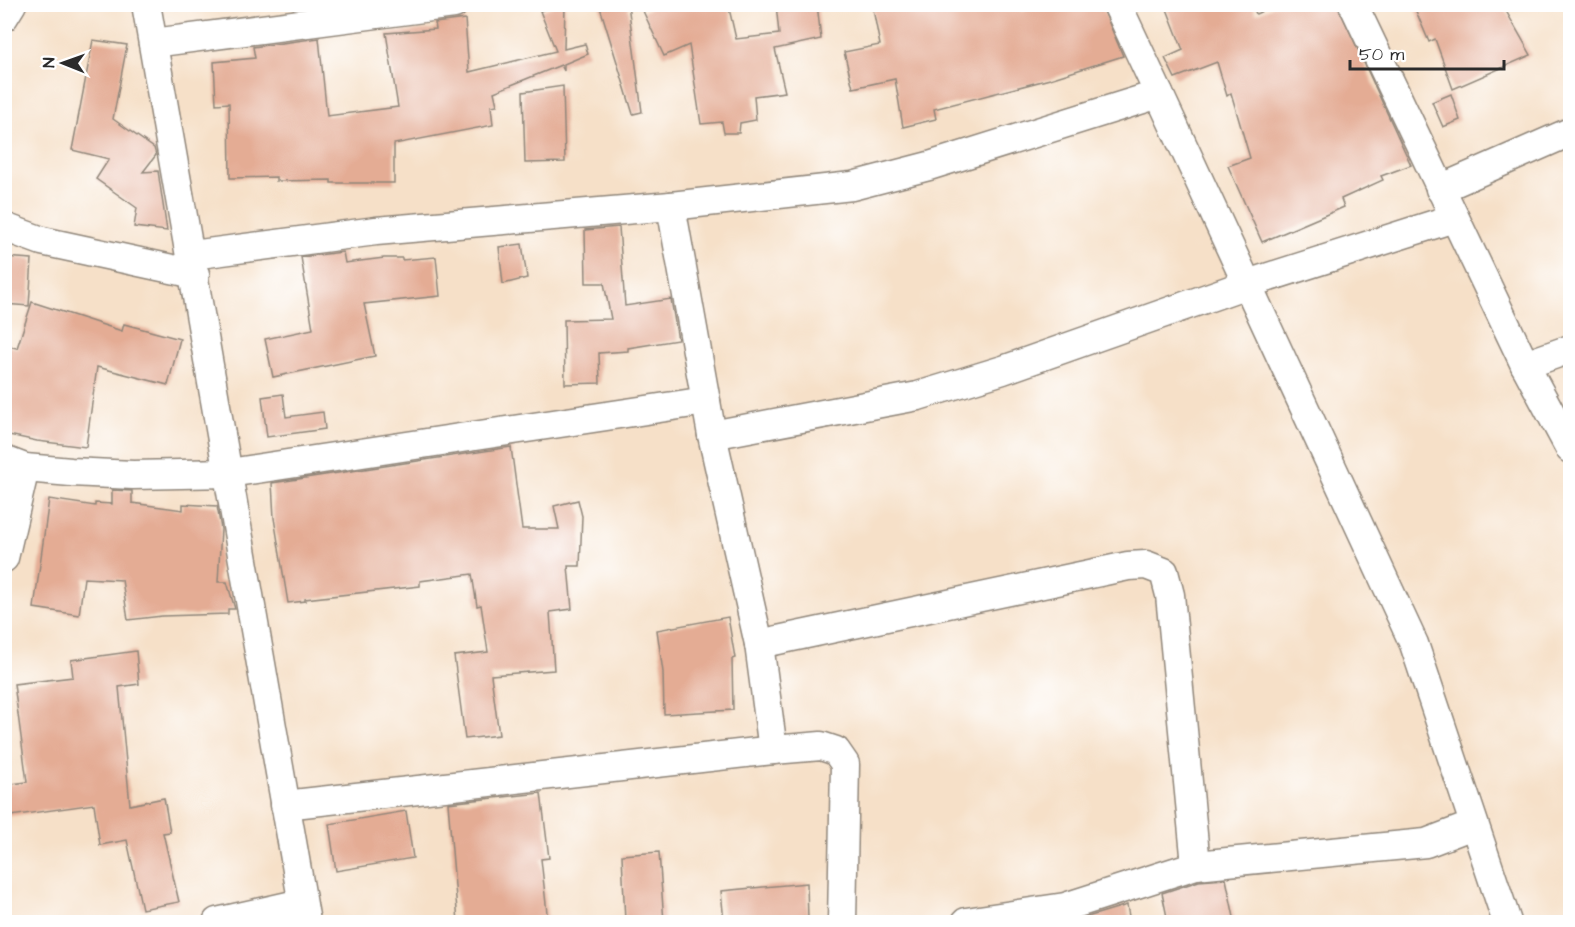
<svg xmlns="http://www.w3.org/2000/svg" width="1575" height="927" font-family="'Architects Daughter',sans-serif">
<style>
.building{fill:#e4ac94}
.lines{fill:none;stroke-linecap:round;stroke-linejoin:round}
.minor-casing{stroke:#90867a;stroke-width:31}
.minor{stroke:#fff;stroke-width:28}
</style>
<rect width="100%" height="100%" fill="#fff"/>
<filter id="ink" filterUnits="userSpaceOnUse"><feTurbulence type="fractalNoise" baseFrequency=".0167" numOctaves="2"/><feDisplacementMap in="SourceGraphic" scale="12" xChannelSelector="R" yChannelSelector="G"/><feConvolveMatrix kernelMatrix="1 2 1 2 8 2 1 2 1" color-interpolation-filters="sRGB"/></filter>
<filter id="wash" filterUnits="userSpaceOnUse"><feTurbulence type="fractalNoise" baseFrequency=".008" numOctaves="4" result="noise"/><feDisplacementMap in="SourceGraphic" scale="24" xChannelSelector="R" yChannelSelector="G"/><feGaussianBlur stdDeviation="1.35" result="paint"/><feColorMatrix in="noise" values="0 0 0 0 0 0 0 0 0 0 0 0 0 0 0 0 0 1.4 0 .05"/><feComposite in="paint" operator="in"/></filter>
<g filter="url(#wash)">
<rect width="100%" height="100%" fill="#f6e0c8"/>
<g id="blocks">
<g class="building">
<path d="M 558,4 L 565,4 L 564,49 L 585,44 L 588,54 L 564,64 L 564,71 L 561,65 L 494,92 L 497,105 L 491,106 L 493,125 L 394,144 L 394,183 L 331,183 L 331,180 L 276,181 L 276,177 L 230,178 L 229,103 L 216,104 L 214,62 L 255,58 L 253,47 L 319,38 L 327,116 L 398,107 L 386,33 L 436,29 L 435,23 L 465,19 L 469,72 L 556,51 L 540,11 Z"/>
<path d="M 599,4 L 628,4 L 642,112 L 633,114 Z"/>
<path d="M 663,4 L 728,4 L 736,39 L 779,34 L 776,4 L 817,4 L 821,39 L 775,49 L 785,92 L 754,96 L 756,120 L 740,123 L 739,133 L 724,133 L 722,122 L 701,124 L 689,45 L 664,56 L 643,11 Z"/>
<path d="M 872,4 L 1020,4 L 1021,11 L 1038,4 L 1101,4 L 1123,56 L 1050,79 L 934,109 L 936,119 L 903,127 L 895,79 L 853,88 L 844,52 L 880,45 Z"/>
<path d="M 1165,4 L 1252,4 L 1256,14 L 1278,4 L 1337,4 L 1411,165 L 1381,176 L 1383,180 L 1341,199 L 1344,207 L 1262,242 L 1228,166 L 1250,158 L 1231,93 L 1227,96 L 1217,62 L 1175,78 L 1165,58 L 1183,50 Z"/>
<path d="M 1413,4 L 1502,4 L 1531,55 L 1453,89 L 1435,39 L 1429,42 Z"/>
<path d="M 93,40 L 127,45 L 113,119 L 154,148 L 156,155 L 143,172 L 158,171 L 167,231 L 134,227 L 137,208 L 96,179 L 109,159 L 72,150 Z"/>
<path d="M 563,86 L 565,162 L 525,163 L 523,92 Z"/>
<path d="M 1451,94 L 1460,120 L 1443,127 L 1432,102 Z"/>
<path d="M 619,227 L 625,306 L 671,299 L 678,340 L 628,348 L 628,351 L 599,353 L 600,383 L 565,384 L 564,320 L 611,319 L 604,283 L 586,283 L 585,230 Z"/>
<path d="M 522,244 L 527,278 L 503,284 L 499,247 Z"/>
<path d="M 343,252 L 345,263 L 384,258 L 402,258 L 402,260 L 436,257 L 440,296 L 364,304 L 375,356 L 273,377 L 265,339 L 313,329 L 301,257 Z"/>
<path d="M 4,257 L 32,259 L 29,306 L 4,304 Z"/>
<path d="M 32,302 L 122,331 L 124,324 L 180,339 L 168,385 L 97,367 L 86,447 L 37,441 L 4,434 L 4,345 L 17,348 Z"/>
<path d="M 283,394 L 286,417 L 323,412 L 325,429 L 267,437 L 262,397 Z"/>
<path d="M 511,447 L 522,529 L 559,529 L 554,506 L 578,500 L 582,516 L 580,566 L 568,566 L 572,609 L 550,612 L 554,670 L 491,675 L 499,735 L 465,739 L 454,656 L 488,652 L 481,605 L 477,606 L 472,574 L 420,581 L 420,586 L 305,599 L 305,601 L 288,603 L 274,518 L 272,483 Z"/>
<path d="M 112,490 L 132,491 L 132,503 L 183,510 L 183,504 L 217,506 L 221,529 L 218,582 L 227,582 L 235,609 L 228,609 L 228,614 L 162,616 L 128,620 L 122,580 L 84,578 L 79,615 L 34,608 L 49,499 L 95,506 L 95,503 L 112,504 Z"/>
<path d="M 728,617 L 735,658 L 732,659 L 733,710 L 664,714 L 663,672 L 657,630 Z"/>
<path d="M 136,651 L 139,684 L 119,687 L 130,805 L 164,798 L 170,832 L 163,833 L 179,902 L 142,909 L 127,840 L 100,845 L 94,804 L 4,817 L 4,785 L 27,782 L 14,684 L 73,677 L 71,660 Z"/>
<path d="M 541,793 L 549,858 L 541,859 L 548,922 L 458,922 L 448,803 Z"/>
<path d="M 406,811 L 413,858 L 336,871 L 329,824 Z"/>
<path d="M 659,852 L 664,922 L 625,922 L 622,855 Z"/>
<path d="M 1226,879 L 1235,922 L 1168,922 L 1162,893 L 1199,881 Z"/>
<path d="M 807,883 L 808,920 L 724,922 L 721,891 Z"/>
<path d="M 1127,905 L 1130,922 L 1071,922 Z"/>
</g>
</g>
</g>
<g filter="url(#ink)">
<use href="#blocks" fill-opacity="0" stroke="#90867a" stroke-width="1.5"/>
<g class="lines">
<g class="minor-casing">
<g id="minor">
<path d="M 146,4 L 306,922"/>
<path d="M 1353,4 L 1525,365 L 1570,449"/>
<path d="M 4,17 L 12,4"/>
<path d="M 153,43 L 454,4"/>
<path d="M 1159,94 L 1414,644 L 1507,922"/>
<path d="M 1440,189 L 1570,132"/>
<path d="M 4,227 L 42,241 L 195,274"/>
<path d="M 192,255 L 376,231 L 671,206"/>
<path d="M 1525,365 L 1570,349"/>
<path d="M 712,435 L 918,396 L 1003,370 L 1247,284 L 1454,218"/>
<path d="M 4,460 L 25,468 L 71,472 L 133,475 L 229,473 L 706,401"/>
<path d="M 4,558 L 25,468"/>
<path d="M 759,644 L 1128,566 L 1146,565 L 1164,572 L 1170,595 L 1196,865"/>
<path d="M 285,805 L 773,750"/>
<path d="M 217,922 L 302,903"/>
<path d="M 842,922 L 845,764 L 836,751 L 821,746 L 773,750 L 759,644 L 712,435 L 671,206 L 852,186 L 929,166 L 1159,94 L 1117,4"/>
<path d="M 966,922 L 1065,907 L 1196,865 L 1426,843 L 1473,825"/>
</g>
</g>
<use href="#minor" class="minor"/>
</g>
</g>
<rect width="1575" height="927" fill="none" stroke="#fff" stroke-width="24"/>
<g transform="translate(63 63) rotate(271)" stroke="#ffffff" stroke-width="4.5" paint-order="stroke">
<path d="M0-4.5L10 22L0 15L-10 22Z" fill="#2b2b2b"/>
<text y="-9" font-size="16" font-weight="bold" text-anchor="middle" fill="#2b2b2b">N</text>
</g>
<path d="M1350 60v9h154v-9" fill="none" stroke="#2b2b2b" stroke-width="3"/>
<text x="1359" y="60" font-size="18" fill="#2b2b2b" stroke="#ffffff" stroke-width="4.5" paint-order="stroke">50 m</text>
</svg>
